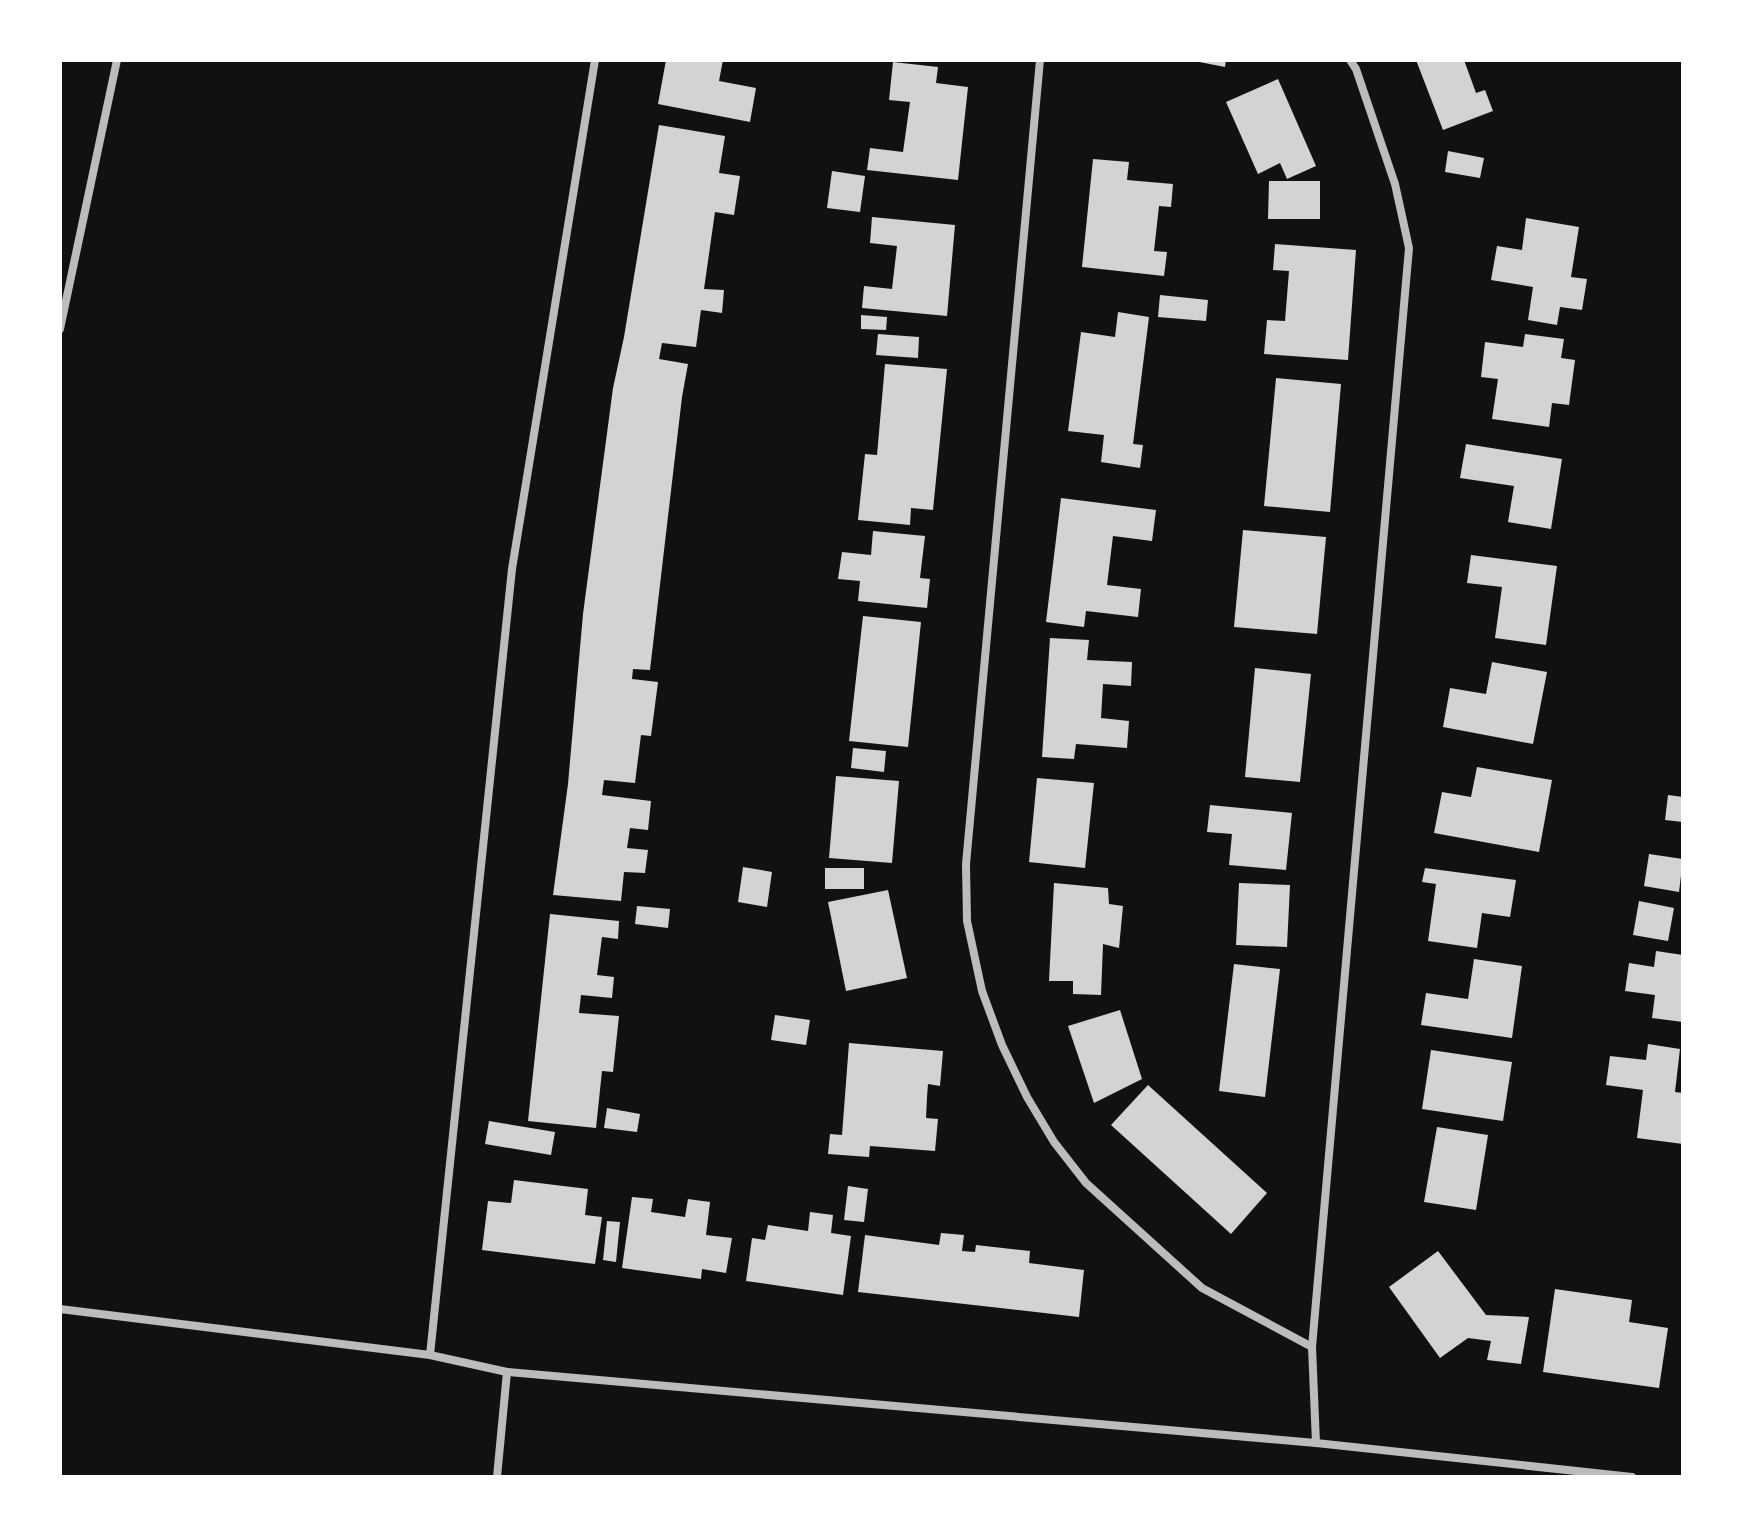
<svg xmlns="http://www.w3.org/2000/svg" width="1743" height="1537" font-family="Figtree,sans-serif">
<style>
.building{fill:#d3d3d3}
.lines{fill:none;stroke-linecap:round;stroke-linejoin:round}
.minor{stroke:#bcbcbc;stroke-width:8}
</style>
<rect width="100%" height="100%" fill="#111"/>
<g class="building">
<path d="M 666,60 L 723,60 L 719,81 L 756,88 L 750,122 L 658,104 Z"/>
<path d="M 1189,60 L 1226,60 L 1225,67 Z"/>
<path d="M 1416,60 L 1464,60 L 1476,93 L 1485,90 L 1493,111 L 1443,130 Z"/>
<path d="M 893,62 L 938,67 L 936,83 L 968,87 L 958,180 L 867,170 L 870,148 L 903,152 L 910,102 L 889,100 Z"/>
<path d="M 1278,79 L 1316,166 L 1287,179 L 1280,163 L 1258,174 L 1226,102 Z"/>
<path d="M 659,125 L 725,136 L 719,173 L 740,176 L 734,215 L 715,212 L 704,289 L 724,290 L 722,313 L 701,310 L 696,347 L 662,343 L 659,359 L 688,364 L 682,397 L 650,670 L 633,669 L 632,679 L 658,682 L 651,736 L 641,735 L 635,783 L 604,780 L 602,795 L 651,801 L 648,830 L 630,828 L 627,848 L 648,850 L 645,873 L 624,872 L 621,901 L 553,895 L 568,784 L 583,614 L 613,388 L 624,337 Z"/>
<path d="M 1448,151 L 1484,158 L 1480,178 L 1445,172 Z"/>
<path d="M 1093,159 L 1129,162 L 1127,180 L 1173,184 L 1171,207 L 1159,206 L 1154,251 L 1167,252 L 1164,276 L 1082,267 Z"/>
<path d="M 832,171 L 865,176 L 860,212 L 827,208 Z"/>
<path d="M 1269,181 L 1320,181 L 1320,219 L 1268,219 Z"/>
<path d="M 872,217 L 955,225 L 947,316 L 862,308 L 864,286 L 892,289 L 897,246 L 870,243 Z"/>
<path d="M 1526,218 L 1579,227 L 1571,277 L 1587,279 L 1582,310 L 1560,307 L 1557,325 L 1528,320 L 1533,287 L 1491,280 L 1497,246 L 1522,250 Z"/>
<path d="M 1275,244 L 1356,250 L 1348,360 L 1264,354 L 1267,320 L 1285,321 L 1289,271 L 1273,270 Z"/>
<path d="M 1160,295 L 1208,300 L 1206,321 L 1158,317 Z"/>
<path d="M 1118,312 L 1149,317 L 1133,444 L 1143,445 L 1140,468 L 1101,462 L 1104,435 L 1068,431 L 1081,332 L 1115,337 Z"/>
<path d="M 861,315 L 887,317 L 886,330 L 861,329 Z"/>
<path d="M 878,334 L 919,337 L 918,358 L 876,355 Z"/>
<path d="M 1525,334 L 1564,339 L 1561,358 L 1575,360 L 1569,405 L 1552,403 L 1549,427 L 1492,419 L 1498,379 L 1481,377 L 1485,342 L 1523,347 Z"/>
<path d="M 885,364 L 947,369 L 933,510 L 911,508 L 910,525 L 858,520 L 865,454 L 877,455 Z"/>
<path d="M 1276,378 L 1341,384 L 1330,512 L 1264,506 Z"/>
<path d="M 1466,444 L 1562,459 L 1551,529 L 1508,522 L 1514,486 L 1460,478 Z"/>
<path d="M 1061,498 L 1156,510 L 1152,541 L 1113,536 L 1107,585 L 1141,589 L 1138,617 L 1086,611 L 1084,627 L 1046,622 Z"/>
<path d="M 1243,530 L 1326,537 L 1317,634 L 1234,627 Z"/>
<path d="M 873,531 L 925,536 L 920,578 L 930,579 L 927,608 L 858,601 L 860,581 L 838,579 L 842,552 L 871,555 Z"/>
<path d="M 1471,555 L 1557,566 L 1546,645 L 1495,638 L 1502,587 L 1467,583 Z"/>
<path d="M 863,616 L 921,622 L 908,747 L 849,741 Z"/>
<path d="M 1050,638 L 1089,640 L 1087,660 L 1132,662 L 1131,686 L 1103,684 L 1101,718 L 1129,721 L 1127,748 L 1076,744 L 1074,759 L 1042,757 Z"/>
<path d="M 1492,662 L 1547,672 L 1533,744 L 1443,727 L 1450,688 L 1486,694 Z"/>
<path d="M 1255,668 L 1311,674 L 1300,782 L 1245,777 Z"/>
<path d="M 853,748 L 886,751 L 884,772 L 851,768 Z"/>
<path d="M 1477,767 L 1552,780 L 1539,852 L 1434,833 L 1442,792 L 1471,797 Z"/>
<path d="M 836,776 L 899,781 L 892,863 L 829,858 Z"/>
<path d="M 1037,778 L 1094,783 L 1085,868 L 1029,862 Z"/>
<path d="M 1668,795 L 1683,797 L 1683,822 L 1665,820 Z"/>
<path d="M 1210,805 L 1292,813 L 1286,870 L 1229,865 L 1232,834 L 1207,832 Z"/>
<path d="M 1649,854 L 1683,859 L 1679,892 L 1644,886 Z"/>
<path d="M 743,867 L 772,872 L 767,907 L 738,902 Z"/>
<rect x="825" y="868" width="39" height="21"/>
<path d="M 1425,868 L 1516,880 L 1510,917 L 1482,913 L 1477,948 L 1428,941 L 1436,884 L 1422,882 Z"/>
<path d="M 1054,883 L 1108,888 L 1109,904 L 1123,906 L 1119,948 L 1103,944 L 1101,995 L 1073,994 L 1073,981 L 1049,981 Z"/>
<path d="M 1239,883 L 1290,885 L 1287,947 L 1236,945 Z"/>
<path d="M 888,890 L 907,978 L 846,991 L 828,902 Z"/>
<path d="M 1639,901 L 1674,908 L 1668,941 L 1633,935 Z"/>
<path d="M 637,906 L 670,909 L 668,928 L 635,924 Z"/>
<path d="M 550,914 L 619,921 L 618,939 L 602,937 L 597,975 L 614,977 L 612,998 L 581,995 L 579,1013 L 619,1016 L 613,1072 L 602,1071 L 596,1128 L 528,1121 Z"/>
<path d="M 1656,951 L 1683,955 L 1683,1022 L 1652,1018 L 1655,995 L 1625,991 L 1629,963 L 1654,967 Z"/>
<path d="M 1474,959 L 1522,966 L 1512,1038 L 1421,1025 L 1426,993 L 1468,999 Z"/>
<path d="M 1234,964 L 1280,969 L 1265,1097 L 1219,1091 Z"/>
<path d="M 1120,1010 L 1142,1079 L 1094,1103 L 1068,1026 Z"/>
<path d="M 775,1015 L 810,1020 L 806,1045 L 771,1040 Z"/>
<path d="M 849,1043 L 943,1051 L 940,1086 L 928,1084 L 927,1097 L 926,1118 L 938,1119 L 935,1151 L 870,1146 L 869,1157 L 828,1154 L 830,1134 L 842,1135 Z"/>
<path d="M 1648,1044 L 1680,1049 L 1675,1092 L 1683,1093 L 1683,1144 L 1637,1138 L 1643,1090 L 1606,1085 L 1610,1056 L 1646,1060 Z"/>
<path d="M 1431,1050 L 1512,1062 L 1503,1121 L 1422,1109 Z"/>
<path d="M 1148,1085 L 1267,1193 L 1231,1234 L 1111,1125 Z"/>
<path d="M 607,1108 L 640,1114 L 637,1132 L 604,1128 Z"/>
<path d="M 489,1121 L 555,1132 L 551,1155 L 485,1144 Z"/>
<path d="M 1437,1127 L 1488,1135 L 1476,1210 L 1424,1202 Z"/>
<path d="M 514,1180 L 588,1189 L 585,1215 L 602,1217 L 595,1264 L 482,1250 L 488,1201 L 511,1203 Z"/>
<path d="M 848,1186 L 868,1189 L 864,1222 L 844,1220 Z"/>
<path d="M 632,1197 L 653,1199 L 651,1212 L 685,1217 L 688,1199 L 710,1202 L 706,1235 L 732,1238 L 726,1273 L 702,1269 L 701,1279 L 622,1268 Z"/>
<path d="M 810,1212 L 833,1215 L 831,1233 L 851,1236 L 843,1295 L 746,1281 L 752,1238 L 765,1240 L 768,1225 L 808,1231 Z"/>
<path d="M 607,1221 L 620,1222 L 616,1262 L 603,1260 Z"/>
<path d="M 941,1233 L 964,1235 L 962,1251 L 975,1252 L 976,1245 L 1030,1251 L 1029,1263 L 1084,1270 L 1079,1317 L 858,1292 L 865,1235 L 939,1245 Z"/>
<path d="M 1438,1251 L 1486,1315 L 1529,1317 L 1521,1364 L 1487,1360 L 1491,1341 L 1468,1338 L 1440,1358 L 1389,1287 Z"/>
<path d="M 1555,1289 L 1632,1300 L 1629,1322 L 1668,1328 L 1659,1388 L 1543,1372 Z"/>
</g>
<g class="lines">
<g class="minor">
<path d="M 1040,60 L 966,864 L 967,921 L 982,991 L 1002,1045 L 1027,1097 L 1054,1142 L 1086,1183 L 1202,1288 L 1312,1347"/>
<path d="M 60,329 L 117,60"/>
<path d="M 60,1309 L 430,1355 L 507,1372 L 1316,1443 L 1632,1477"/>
<path d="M 430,1355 L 512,569 L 595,60"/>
<path d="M 1316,1443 L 1312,1347 L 1409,248 L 1395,184 L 1356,69 L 1350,60"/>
<path d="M 497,1477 L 507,1372"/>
</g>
</g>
<rect width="1743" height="1537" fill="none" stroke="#ffffff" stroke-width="124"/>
</svg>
